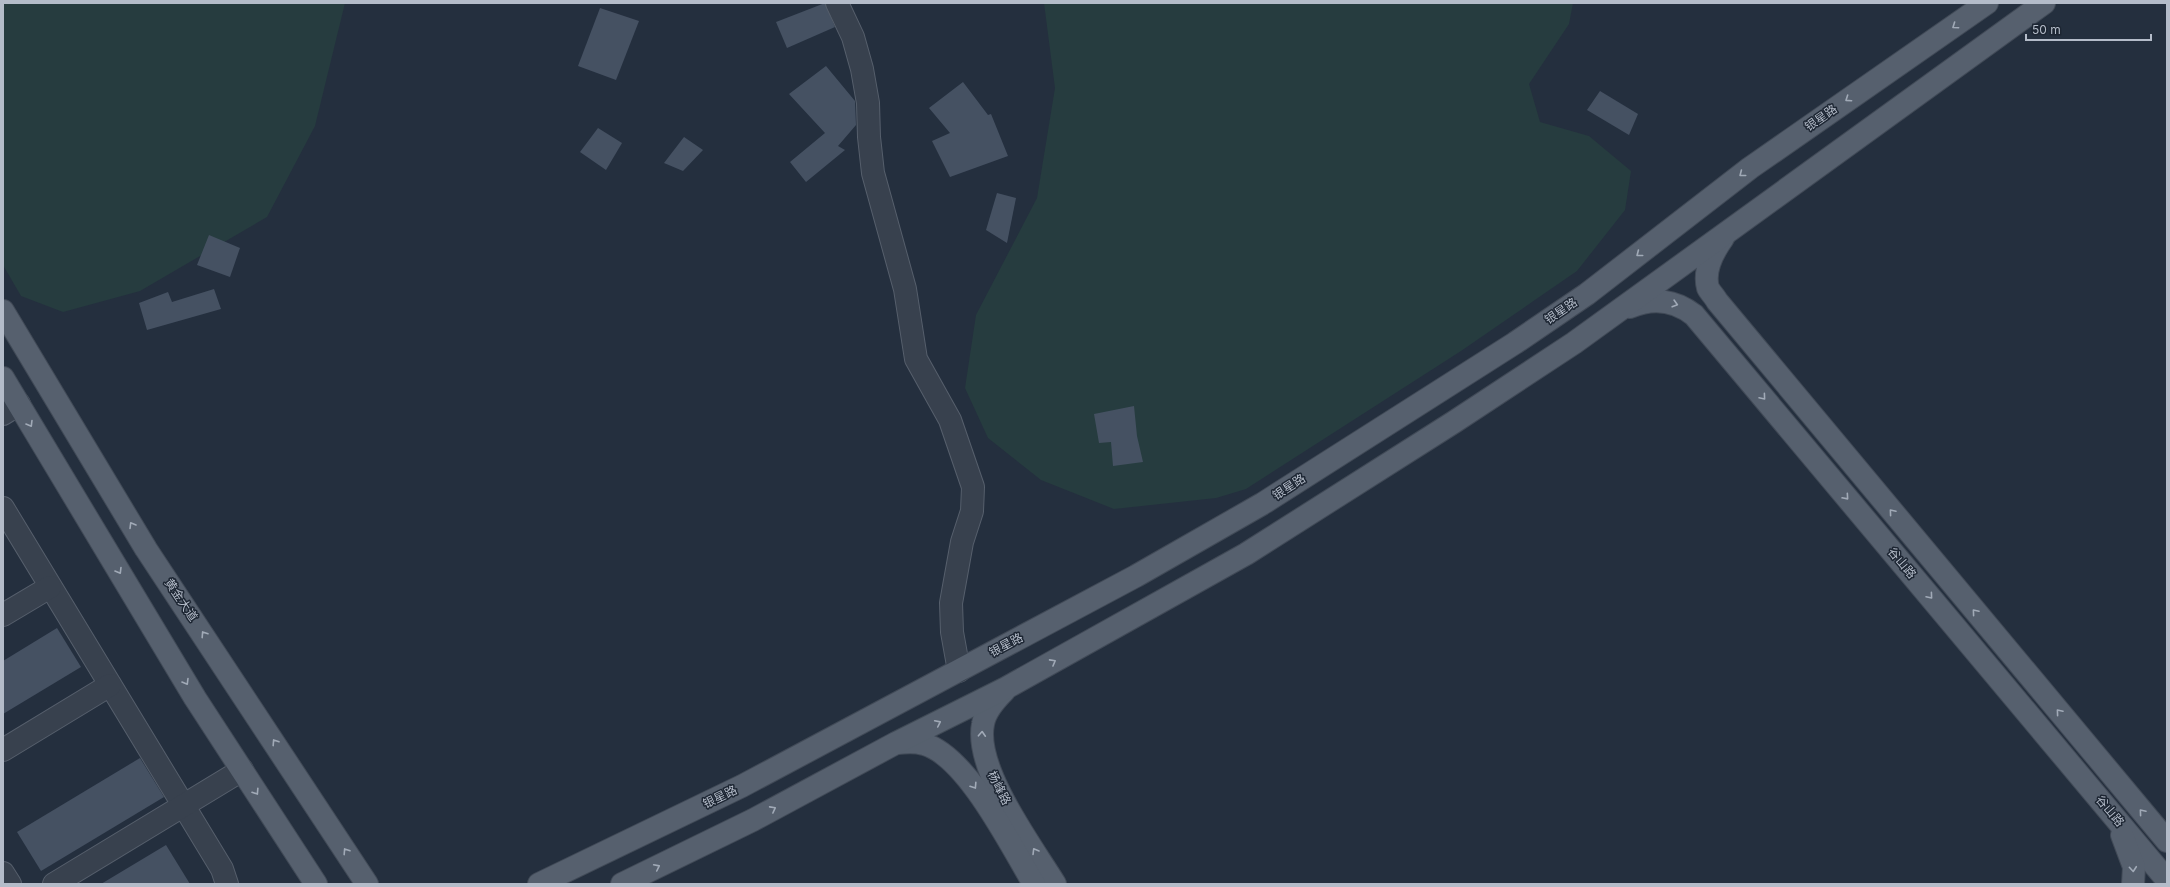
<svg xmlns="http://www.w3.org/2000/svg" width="2170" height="887" font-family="Inter,'Noto Sans SC',sans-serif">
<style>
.green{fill:#263c3f}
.building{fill:#455162}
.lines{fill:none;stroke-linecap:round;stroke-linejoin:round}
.minor-casing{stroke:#565f6c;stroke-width:24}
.major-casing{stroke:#414a57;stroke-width:24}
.minor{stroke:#38414e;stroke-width:22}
.major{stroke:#56606e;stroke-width:22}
.oneway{stroke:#a1aab7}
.labels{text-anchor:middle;stroke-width:3;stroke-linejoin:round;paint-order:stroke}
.street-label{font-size:12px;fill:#b4bcc9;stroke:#1d2633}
</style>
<rect width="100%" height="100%" fill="#242f3e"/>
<g class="green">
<path d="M 3,3 L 345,3 L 315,126 L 267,217 L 140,291 L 63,312 L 21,296 L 3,265 Z"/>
<path d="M 1044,3 L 1573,3 L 1569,24 L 1529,84 L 1540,122 L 1589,136 L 1631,171 L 1625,210 L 1577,271 L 1461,351 L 1246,489 L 1216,498 L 1114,509 L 1041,480 L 988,438 L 965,388 L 976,315 L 1037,198 L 1055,88 Z"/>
</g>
<g class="building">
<path d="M 825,3 L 835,27 L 787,48 L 776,22 Z"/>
<path d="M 600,8 L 639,21 L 616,80 L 578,66 Z"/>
<path d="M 826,66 L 855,101 L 856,125 L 838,146 L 845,150 L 806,182 L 790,162 L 825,133 L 789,94 Z"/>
<path d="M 963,82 L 988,115 L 991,114 L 1008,156 L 950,177 L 932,141 L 950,133 L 929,108 Z"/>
<path d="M 1600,91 L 1638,114 L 1629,135 L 1587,110 Z"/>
<path d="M 598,128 L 622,143 L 606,170 L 580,152 Z"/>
<path d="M 684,137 L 703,150 L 683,171 L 664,163 Z"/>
<path d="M 997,193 L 1016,198 L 1007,243 L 986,230 Z"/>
<path d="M 209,235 L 240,248 L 230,277 L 197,265 Z"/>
<path d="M 214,289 L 221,309 L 147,330 L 139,303 L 168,292 L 172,302 Z"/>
<path d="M 1134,406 L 1137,436 L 1143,462 L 1113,466 L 1111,442 L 1099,443 L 1094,414 Z"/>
<path d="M 57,628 L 81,667 L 3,714 L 3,661 Z"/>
<path d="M 140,758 L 164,797 L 41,871 L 17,832 Z"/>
<path d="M 166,845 L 190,884 L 101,884 Z"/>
</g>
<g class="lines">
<g class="minor-casing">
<g id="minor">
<path d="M 837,3 L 853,37 L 862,69 L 868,103 L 869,137 L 873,173 L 905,289 L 916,359 L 950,420 L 973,487 L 972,511 L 962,542 L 951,603 L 952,632 L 959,671"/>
<path d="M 3,414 L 19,404"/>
<path d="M 3,508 L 222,869 L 227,884"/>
<path d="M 3,615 L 50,587"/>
<path d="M 3,750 L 110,685"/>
<path d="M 3,873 L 10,884"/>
<path d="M 54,884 L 242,770"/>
</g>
</g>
<g class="major-casing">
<g id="major">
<path d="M 1723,238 C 1713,252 1703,270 1708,288 C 1710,292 1715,297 1717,301 L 2167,841"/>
<path d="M 1630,307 C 1653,297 1675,300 1694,315 L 2167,880"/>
<path d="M 3,311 L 146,549 L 367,884"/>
<path d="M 3,378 L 195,698 L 316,884"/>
<path d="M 1004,691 C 995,700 985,711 983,724 C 974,769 1031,845 1055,884"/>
<path d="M 897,743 C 906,742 915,741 924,744 C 967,756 1011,846 1034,884"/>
<path d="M 2122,835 L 2134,867 L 2133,884"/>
<path d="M 539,884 L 742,786 L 1136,576 L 1262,504 L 1515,343 L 1587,294 L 1750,168 L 1987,3"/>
<path d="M 622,884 L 753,820 L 896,743 L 1006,688 L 1246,554 L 1454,422 L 1574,343 L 2044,3"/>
</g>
</g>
<use href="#minor" class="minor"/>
<use href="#major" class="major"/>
</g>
<defs><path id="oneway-chevron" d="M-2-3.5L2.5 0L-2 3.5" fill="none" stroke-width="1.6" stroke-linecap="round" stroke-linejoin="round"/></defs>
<g class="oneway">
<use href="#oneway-chevron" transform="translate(1955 26) rotate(145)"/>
<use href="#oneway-chevron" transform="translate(1848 99) rotate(146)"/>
<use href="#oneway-chevron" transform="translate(1742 174) rotate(142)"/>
<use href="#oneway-chevron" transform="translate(1639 254) rotate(142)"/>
<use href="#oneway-chevron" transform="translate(1675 304) rotate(16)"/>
<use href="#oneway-chevron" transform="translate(1763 397) rotate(50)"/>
<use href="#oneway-chevron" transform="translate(30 424) rotate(59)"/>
<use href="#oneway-chevron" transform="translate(1846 497) rotate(49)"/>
<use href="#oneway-chevron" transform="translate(1892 512) rotate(-130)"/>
<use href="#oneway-chevron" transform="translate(132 525) rotate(-121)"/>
<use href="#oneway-chevron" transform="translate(119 571) rotate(59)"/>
<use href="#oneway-chevron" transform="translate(1930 596) rotate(50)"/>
<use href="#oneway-chevron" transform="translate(1975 612) rotate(-130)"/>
<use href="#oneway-chevron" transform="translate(204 634) rotate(-123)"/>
<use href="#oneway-chevron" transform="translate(1053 662) rotate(-29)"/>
<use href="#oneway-chevron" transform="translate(186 682) rotate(59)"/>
<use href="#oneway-chevron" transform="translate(2059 712) rotate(-130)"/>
<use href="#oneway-chevron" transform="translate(938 723) rotate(-26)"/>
<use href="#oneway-chevron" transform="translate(982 734) rotate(-87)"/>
<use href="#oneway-chevron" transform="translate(275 742) rotate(-123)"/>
<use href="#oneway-chevron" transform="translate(974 786) rotate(57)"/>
<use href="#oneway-chevron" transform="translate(256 792) rotate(57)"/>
<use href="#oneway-chevron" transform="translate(773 809) rotate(-28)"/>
<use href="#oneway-chevron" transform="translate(2142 812) rotate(-130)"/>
<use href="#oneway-chevron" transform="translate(346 851) rotate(-123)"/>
<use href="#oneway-chevron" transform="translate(1035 851) rotate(-121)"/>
<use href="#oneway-chevron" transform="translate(657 867) rotate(-26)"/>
<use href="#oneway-chevron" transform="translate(2133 869) rotate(85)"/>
</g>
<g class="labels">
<g class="street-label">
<text transform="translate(1821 118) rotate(-35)" y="4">银星路</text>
<text transform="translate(1561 311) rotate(-34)" y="4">银星路</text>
<text transform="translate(1289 487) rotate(-33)" y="4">银星路</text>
<text transform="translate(1902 563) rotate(50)" y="4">谷山路</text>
<text transform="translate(181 600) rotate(56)" y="4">黄金大道</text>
<text transform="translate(1006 645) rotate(-28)" y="4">银星路</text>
<text transform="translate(999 788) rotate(63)" y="4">杨峰路</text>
<text transform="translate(720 797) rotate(-26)" y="4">银星路</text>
<text transform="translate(2110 811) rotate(50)" y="4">谷山路</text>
</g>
</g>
<rect width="2170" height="887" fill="none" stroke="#b4bcc9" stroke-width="8"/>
<path d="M2026 34v6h125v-6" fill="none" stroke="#b4bcc9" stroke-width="2"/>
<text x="2032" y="34" font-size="12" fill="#b4bcc9" stroke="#1d2633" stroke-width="3" paint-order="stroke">50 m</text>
</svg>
